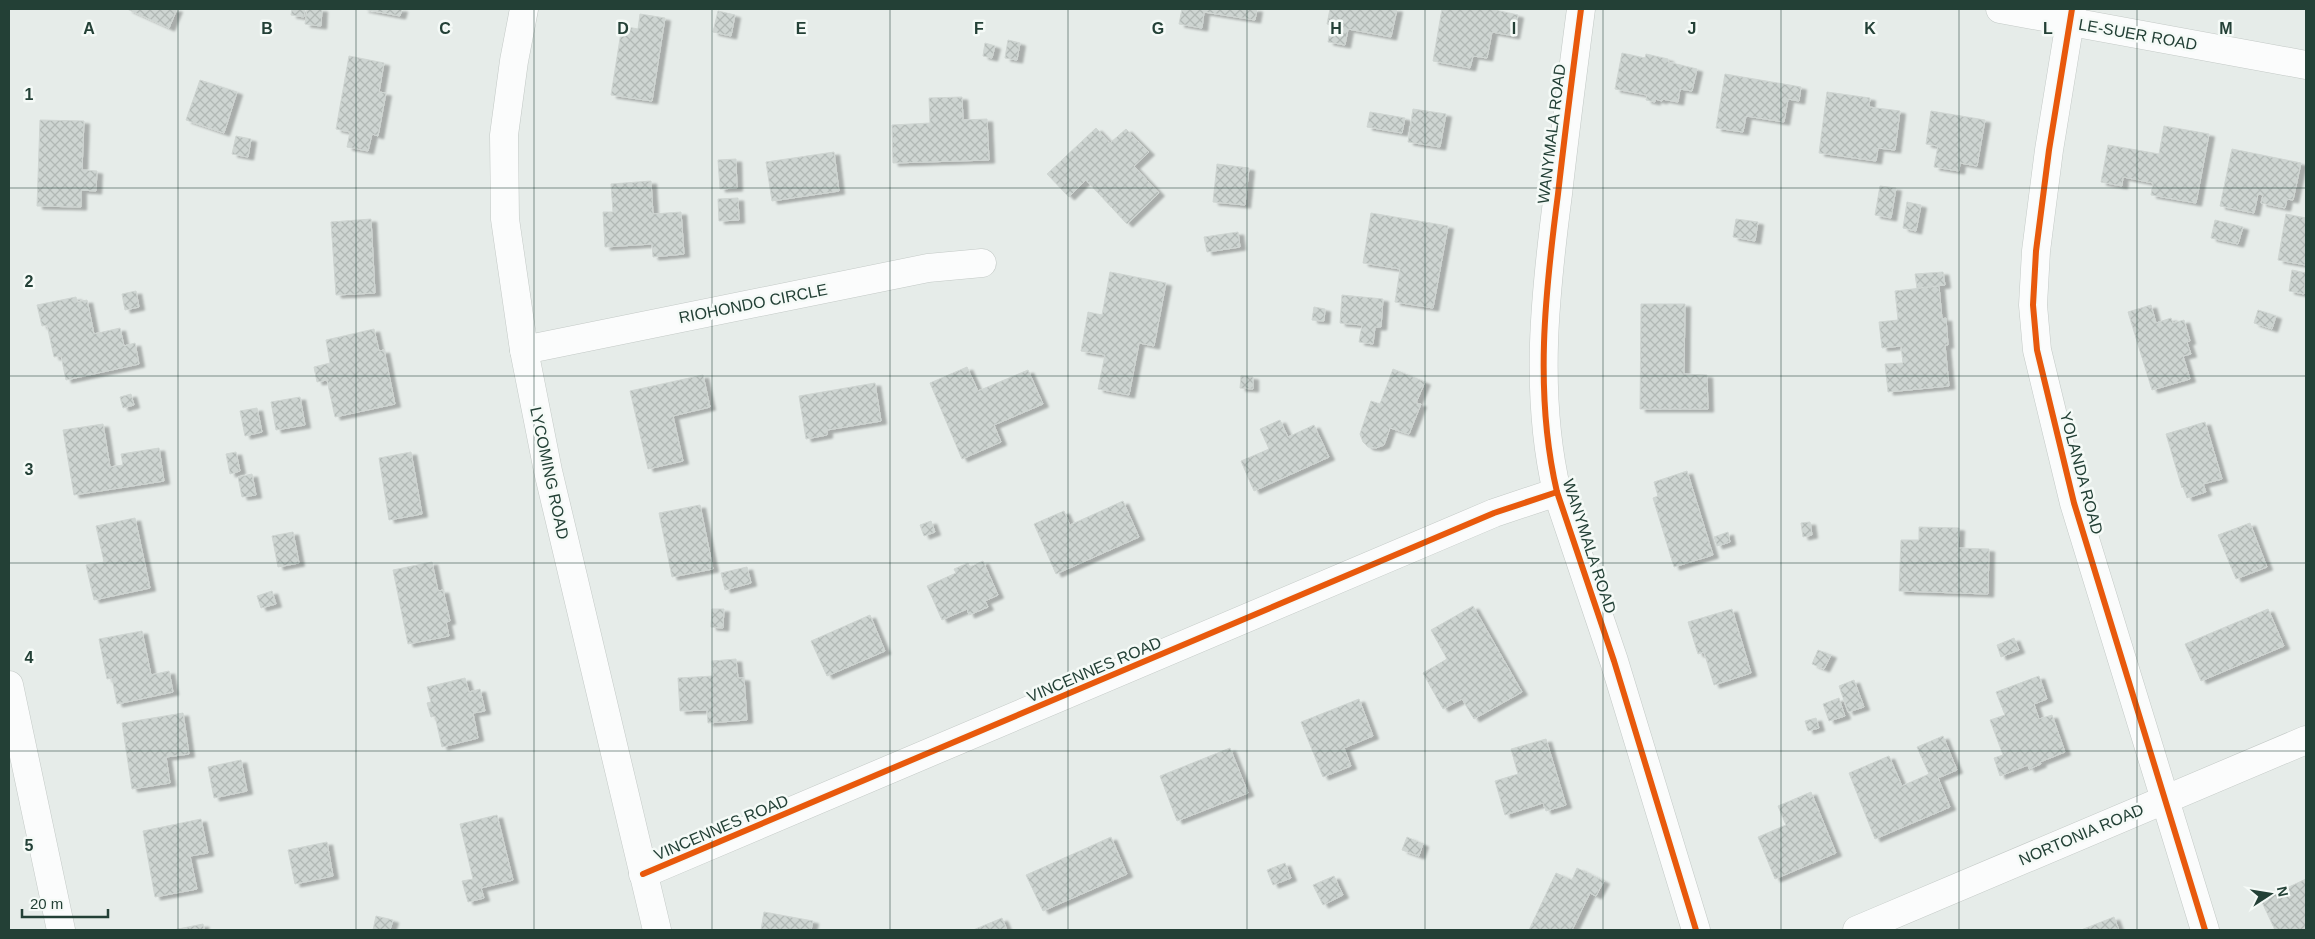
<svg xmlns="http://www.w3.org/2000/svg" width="2315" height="939" font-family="Helvetica,sans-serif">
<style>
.building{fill:url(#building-cross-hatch);stroke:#cfd5d2;filter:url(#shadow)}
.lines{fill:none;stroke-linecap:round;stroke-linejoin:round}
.minor-casing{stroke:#c3c9c6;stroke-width:29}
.minor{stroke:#fbfcfc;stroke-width:28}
.cycleway-casing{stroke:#f5faf7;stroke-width:9}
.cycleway{stroke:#e8590c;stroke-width:6}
.grid{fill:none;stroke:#234036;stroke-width:1;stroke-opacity:0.55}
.labels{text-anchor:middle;stroke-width:5;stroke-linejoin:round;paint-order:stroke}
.street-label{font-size:16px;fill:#234036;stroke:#f5faf7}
.grid-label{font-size:16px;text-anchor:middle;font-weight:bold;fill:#234036;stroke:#f5faf7;stroke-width:5;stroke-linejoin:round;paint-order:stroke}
</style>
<defs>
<pattern id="building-cross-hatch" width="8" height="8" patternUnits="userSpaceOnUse" patternTransform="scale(1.25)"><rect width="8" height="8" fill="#ced5d2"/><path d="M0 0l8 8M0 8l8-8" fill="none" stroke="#b1b8b5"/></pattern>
<filter id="shadow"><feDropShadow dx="5.5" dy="3" stdDeviation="1" flood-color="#0004"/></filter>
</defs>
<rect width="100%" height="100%" fill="#e6ece9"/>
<g class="building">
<path d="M 127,9 L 177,9 L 169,28 Z"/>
<path d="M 292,9 L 305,9 L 304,17 L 291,15 Z"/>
<path d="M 307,9 L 322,9 L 321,26 L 305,24 Z"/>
<path d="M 363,9 L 402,9 L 400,16 Z"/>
<path d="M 1182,9 L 1257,9 L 1255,20 L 1204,12 L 1202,28 L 1179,24 Z"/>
<path d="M 1330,9 L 1397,9 L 1391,37 L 1348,29 L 1345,45 L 1328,42 L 1331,25 L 1327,24 Z"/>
<path d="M 1442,9 L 1495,9 L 1495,10 L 1518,15 L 1514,36 L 1492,32 L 1487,58 L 1473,56 L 1470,68 L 1433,61 Z"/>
<path d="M 718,11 L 735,15 L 731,36 L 713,32 Z"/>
<path d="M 640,14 L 665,18 L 652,101 L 611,95 L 622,26 L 638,29 Z"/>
<path d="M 1008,40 L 1020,43 L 1017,60 L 1005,58 Z"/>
<path d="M 985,43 L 995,46 L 992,58 L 983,56 Z"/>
<path d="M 1622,53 L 1645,58 L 1646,54 L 1668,59 L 1668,62 L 1697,69 L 1692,91 L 1680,89 L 1678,102 L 1662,99 L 1662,101 L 1655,99 L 1655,102 L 1646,100 L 1647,95 L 1615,89 Z"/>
<path d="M 349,56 L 384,63 L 379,92 L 386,93 L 378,136 L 372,134 L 368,151 L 347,147 L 350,132 L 336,129 Z"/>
<path d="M 1725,74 L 1801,87 L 1799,101 L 1788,99 L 1784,122 L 1746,116 L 1743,132 L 1716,128 Z"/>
<path d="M 200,80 L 237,92 L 224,133 L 186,120 Z"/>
<path d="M 1827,92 L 1870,98 L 1869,107 L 1900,111 L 1895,150 L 1878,148 L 1876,161 L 1819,153 Z"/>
<path d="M 962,97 L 963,120 L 987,119 L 989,160 L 893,163 L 892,125 L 930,123 L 929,98 Z"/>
<path d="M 1413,109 L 1446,114 L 1440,147 L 1408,142 Z"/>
<path d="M 1931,111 L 1985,120 L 1977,166 L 1960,163 L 1959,171 L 1934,167 L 1938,146 L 1926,144 Z"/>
<path d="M 1370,112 L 1405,118 L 1402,133 L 1367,127 Z"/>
<path d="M 40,120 L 84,121 L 82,170 L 97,171 L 96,191 L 81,190 L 81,207 L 37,206 Z"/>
<path d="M 2164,126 L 2209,134 L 2196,203 L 2151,195 L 2153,183 L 2123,177 L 2122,186 L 2101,182 L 2108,145 L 2159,154 Z"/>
<path d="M 1096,128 L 1110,143 L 1126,129 L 1149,152 L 1134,166 L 1159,193 L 1127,224 L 1086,180 L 1069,197 L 1047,174 Z"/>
<path d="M 236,136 L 251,139 L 248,157 L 232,154 Z"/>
<path d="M 2232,149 L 2301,163 L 2293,200 L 2287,199 L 2285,208 L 2261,203 L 2263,195 L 2258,194 L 2254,213 L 2220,206 Z"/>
<path d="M 834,152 L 839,191 L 772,201 L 766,162 Z"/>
<path d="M 736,159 L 737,188 L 720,189 L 718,160 Z"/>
<path d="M 1217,164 L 1249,168 L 1245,205 L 1213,202 Z"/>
<path d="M 651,181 L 653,214 L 681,212 L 684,254 L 653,257 L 652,244 L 605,247 L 603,212 L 613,212 L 611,184 Z"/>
<path d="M 1880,186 L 1896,188 L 1891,218 L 1875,215 Z"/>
<path d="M 738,198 L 739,220 L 719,221 L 718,199 Z"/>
<path d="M 1907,202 L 1921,205 L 1916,231 L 1903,228 Z"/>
<path d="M 1371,213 L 1448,226 L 1433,308 L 1395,302 L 1400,269 L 1363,263 Z"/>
<path d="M 2286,214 L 2306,218 L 2306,265 L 2278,260 Z"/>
<path d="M 371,219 L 375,293 L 336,295 L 331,222 Z"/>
<path d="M 1736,219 L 1758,222 L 1755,241 L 1733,237 Z"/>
<path d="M 2215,220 L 2243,227 L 2238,244 L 2211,238 Z"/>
<path d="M 1238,232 L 1240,247 L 1207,252 L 1204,237 Z"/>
<path d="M 2292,270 L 2306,273 L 2304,294 L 2289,291 Z"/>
<path d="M 1110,272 L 1166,283 L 1154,346 L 1139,343 L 1129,395 L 1098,389 L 1105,355 L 1081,351 L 1088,312 L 1102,315 Z"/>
<path d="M 1943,272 L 1945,285 L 1917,288 L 1915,274 Z"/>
<path d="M 1939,286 L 1942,319 L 1946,318 L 1948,345 L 1945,345 L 1949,386 L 1888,392 L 1885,364 L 1903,363 L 1901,346 L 1882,348 L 1879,322 L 1898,320 L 1895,291 Z"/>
<path d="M 136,291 L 139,307 L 125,310 L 122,294 Z"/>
<path d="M 1342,295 L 1383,299 L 1381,327 L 1375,327 L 1373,344 L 1359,342 L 1362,325 L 1340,323 Z"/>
<path d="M 76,297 L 77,302 L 87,300 L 94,334 L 120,328 L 124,346 L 135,343 L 139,364 L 66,380 L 61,356 L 54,357 L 47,325 L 42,326 L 37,305 Z"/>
<path d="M 1641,304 L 1685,304 L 1684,374 L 1707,375 L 1708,409 L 1640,409 Z"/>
<path d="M 2151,305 L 2156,323 L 2171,318 L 2173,323 L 2184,320 L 2190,341 L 2187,342 L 2191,354 L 2183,356 L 2190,379 L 2152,390 L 2128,312 Z"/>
<path d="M 1314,307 L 1325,309 L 1324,321 L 1312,320 Z"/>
<path d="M 2258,310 L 2276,316 L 2272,329 L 2254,323 Z"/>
<path d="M 374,329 L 379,351 L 384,350 L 395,404 L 335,417 L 327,380 L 317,382 L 314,367 L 330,363 L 326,340 Z"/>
<path d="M 967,367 L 978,391 L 1028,370 L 1043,404 L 994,425 L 1001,442 L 962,459 L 930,383 Z"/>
<path d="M 1393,369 L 1425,382 L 1416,403 L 1421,404 L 1409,434 L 1390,428 L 1384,445 L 1376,448 L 1368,447 L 1363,442 L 1360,434 L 1371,401 L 1380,404 Z"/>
<path d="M 703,375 L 710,407 L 673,416 L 683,461 L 648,469 L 630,391 Z"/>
<path d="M 1241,376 L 1253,377 L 1253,389 L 1240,388 Z"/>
<path d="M 875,383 L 881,421 L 827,430 L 827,435 L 806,439 L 799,396 Z"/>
<path d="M 131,394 L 134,405 L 123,408 L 120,397 Z"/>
<path d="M 300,397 L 305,425 L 276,430 L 271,402 Z"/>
<path d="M 257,408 L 262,432 L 245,436 L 240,411 Z"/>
<path d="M 1280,420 L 1288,437 L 1314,425 L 1329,457 L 1254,491 L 1241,461 L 1269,449 L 1260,429 Z"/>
<path d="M 2205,422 L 2222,479 L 2203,484 L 2206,492 L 2187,498 L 2183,487 L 2182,488 L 2166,434 Z"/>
<path d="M 103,424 L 110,467 L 123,465 L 121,454 L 159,448 L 164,481 L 74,495 L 63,430 Z"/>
<path d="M 236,452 L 240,471 L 230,474 L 226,454 Z"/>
<path d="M 411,452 L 422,514 L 389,520 L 379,458 Z"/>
<path d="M 1687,471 L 1713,555 L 1674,567 L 1653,498 L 1658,496 L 1654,482 Z"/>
<path d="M 252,474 L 256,495 L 242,497 L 238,477 Z"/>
<path d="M 1123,501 L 1139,537 L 1056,574 L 1034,524 L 1064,511 L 1070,525 Z"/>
<path d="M 700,505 L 713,569 L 672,577 L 659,513 Z"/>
<path d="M 135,518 L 150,588 L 94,600 L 86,565 L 104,562 L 96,526 Z"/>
<path d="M 931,521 L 935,532 L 924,536 L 920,525 Z"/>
<path d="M 1810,522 L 1812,535 L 1803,537 L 1801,523 Z"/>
<path d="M 2250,523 L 2267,567 L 2236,579 L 2218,535 Z"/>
<path d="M 1919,527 L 1959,528 L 1958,548 L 1989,549 L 1988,594 L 1899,591 L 1901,540 L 1919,540 Z"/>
<path d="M 293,532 L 299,563 L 278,567 L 272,536 Z"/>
<path d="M 1728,532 L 1730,542 L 1717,546 L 1714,537 Z"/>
<path d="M 983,561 L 998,595 L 985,601 L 988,607 L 969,615 L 967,609 L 942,620 L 927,586 L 956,573 L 954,569 L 968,563 L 970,567 Z"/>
<path d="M 432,562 L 438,591 L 443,590 L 450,621 L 446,622 L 449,636 L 408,644 L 393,570 Z"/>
<path d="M 747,567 L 751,583 L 725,590 L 721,573 Z"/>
<path d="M 272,591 L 276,604 L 261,608 L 257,596 Z"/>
<path d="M 1473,606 L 1522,692 L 1474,719 L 1462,699 L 1443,709 L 1423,673 L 1447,659 L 1431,630 Z"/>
<path d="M 712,609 L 724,609 L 723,628 L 711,627 Z"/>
<path d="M 1732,609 L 1751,673 L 1714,685 L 1704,652 L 1698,654 L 1688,622 Z"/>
<path d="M 2268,609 L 2284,646 L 2201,681 L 2185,644 Z"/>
<path d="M 870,615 L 885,651 L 827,676 L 811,641 Z"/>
<path d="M 142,631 L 151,675 L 169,671 L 173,692 L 117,704 L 112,678 L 107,679 L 99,639 Z"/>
<path d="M 2014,638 L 2019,650 L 2001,657 L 1997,645 Z"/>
<path d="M 1818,650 L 1831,655 L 1824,669 L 1812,664 Z"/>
<path d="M 736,659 L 738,678 L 744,678 L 747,720 L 708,723 L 707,710 L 680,711 L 678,678 L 713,676 L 712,661 Z"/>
<path d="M 2039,676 L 2047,699 L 2034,704 L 2039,719 L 2052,715 L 2065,752 L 2040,762 L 2041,764 L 2029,769 L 2028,765 L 2000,776 L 1994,758 L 2003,755 L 1990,720 L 2005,715 L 1996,692 Z"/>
<path d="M 465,678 L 469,692 L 480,689 L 485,711 L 473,713 L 478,738 L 442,747 L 435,716 L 431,717 L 427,703 L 431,702 L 427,687 Z"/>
<path d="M 1854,680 L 1864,707 L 1848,712 L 1839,686 Z"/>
<path d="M 1839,698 L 1845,716 L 1829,721 L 1823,704 Z"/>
<path d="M 1359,699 L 1373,736 L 1344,748 L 1351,766 L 1323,777 L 1301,722 Z"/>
<path d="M 183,713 L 189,754 L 166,757 L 170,783 L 132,789 L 122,723 Z"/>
<path d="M 1816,718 L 1819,728 L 1808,731 L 1805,721 Z"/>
<path d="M 1943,736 L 1957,770 L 1938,778 L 1950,807 L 1875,839 L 1849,773 L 1889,756 L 1902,786 L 1929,774 L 1917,747 Z"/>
<path d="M 1546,739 L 1566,805 L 1546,811 L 1543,803 L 1505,815 L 1495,781 L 1518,774 L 1511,749 Z"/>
<path d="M 1230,748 L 1248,793 L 1177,821 L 1160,776 Z"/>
<path d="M 241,760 L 247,791 L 214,798 L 208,767 Z"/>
<path d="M 1811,792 L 1836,853 L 1775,879 L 1758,837 L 1786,825 L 1778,806 Z"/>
<path d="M 497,815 L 513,880 L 481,888 L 484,898 L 468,902 L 462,881 L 473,879 L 460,824 Z"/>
<path d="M 201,819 L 208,853 L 190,856 L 197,889 L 155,897 L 143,831 Z"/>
<path d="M 1111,837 L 1127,874 L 1043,911 L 1026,875 Z"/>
<path d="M 1407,837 L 1423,844 L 1419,856 L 1402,850 Z"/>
<path d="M 327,842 L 333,876 L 295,884 L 288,850 Z"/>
<path d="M 1285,863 L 1291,878 L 1273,885 L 1267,870 Z"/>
<path d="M 1577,868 L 1604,881 L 1596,896 L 1590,893 L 1572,930 L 1529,930 L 1556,873 L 1572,880 Z"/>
<path d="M 1334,876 L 1343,895 L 1323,905 L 1313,885 Z"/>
<path d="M 2306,879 L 2306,930 L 2275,930 L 2261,900 Z"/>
<path d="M 764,912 L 813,921 L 811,930 L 761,930 Z"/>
<path d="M 376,916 L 393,920 L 390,930 L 373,930 Z"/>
<path d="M 2114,917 L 2119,930 L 2081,930 Z"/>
<path d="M 1002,918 L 1007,930 L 973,930 Z"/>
<path d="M 203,924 L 204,930 L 173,930 Z"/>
</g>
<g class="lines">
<g class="minor-casing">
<g id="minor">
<path d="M 524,9 L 514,61 L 504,135 L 505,219 L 524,350 L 548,471 L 657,930"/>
<path d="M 1581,9 C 1573,70 1565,132 1558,194 C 1545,293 1534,394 1557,492 L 1614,661 L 1696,930"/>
<path d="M 2000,9 L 2306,65"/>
<path d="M 2072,9 L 2049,150 L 2036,251 L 2033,305 L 2037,350 L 2074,503 L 2205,930"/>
<path d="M 524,350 L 928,268 L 982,263"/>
<path d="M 9,685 L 61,930"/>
<path d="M 643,874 L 1494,513 L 1557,492"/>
<path d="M 1857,930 L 2306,740"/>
</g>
</g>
<use href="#minor" class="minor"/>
<g class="cycleway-casing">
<g id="cycleway">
<path d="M 1581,9 C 1573,70 1565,132 1558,194 C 1545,293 1534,394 1557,492 L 1614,661 L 1696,930"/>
<path d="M 2072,9 L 2049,150 L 2036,251 L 2033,305 L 2037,350 L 2074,503 L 2205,930"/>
<path d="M 643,874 L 1494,513 L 1557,492"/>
</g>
</g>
<use href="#cycleway" class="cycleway"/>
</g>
<path class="grid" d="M 178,9 L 178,930M 356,9 L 356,930M 534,9 L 534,930M 712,9 L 712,930M 890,9 L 890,930M 1068,9 L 1068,930M 1247,9 L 1247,930M 1425,9 L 1425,930M 1603,9 L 1603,930M 1781,9 L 1781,930M 1959,9 L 1959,930M 2137,9 L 2137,930M 9,188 L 2306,188M 9,376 L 2306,376M 9,563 L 2306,563M 9,751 L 2306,751"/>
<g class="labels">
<g class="street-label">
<text transform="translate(2138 34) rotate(10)" y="6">LE-SUER ROAD</text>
<text transform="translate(1551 134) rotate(-83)" y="6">WANYMALA ROAD</text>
<text transform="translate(753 303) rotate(-11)" y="6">RIOHONDO CIRCLE</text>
<text transform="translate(550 473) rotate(78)" y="6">LYCOMING ROAD</text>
<text transform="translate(2082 473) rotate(75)" y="6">YOLANDA ROAD</text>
<text transform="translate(1590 546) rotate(72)" y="6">WANYMALA ROAD</text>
<text transform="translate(1094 669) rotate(-23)" y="6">VINCENNES ROAD</text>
<text transform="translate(721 827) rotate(-23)" y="6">VINCENNES ROAD</text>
<text transform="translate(2081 834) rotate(-23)" y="6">NORTONIA ROAD</text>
</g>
</g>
<g class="grid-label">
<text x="89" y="34">A</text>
<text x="267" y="34">B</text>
<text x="445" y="34">C</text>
<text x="623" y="34">D</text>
<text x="801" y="34">E</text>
<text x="979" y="34">F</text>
<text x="1158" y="34">G</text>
<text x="1336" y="34">H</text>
<text x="1514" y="34">I</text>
<text x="1692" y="34">J</text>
<text x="1870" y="34">K</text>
<text x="2048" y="34">L</text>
<text x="2226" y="34">M</text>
<text x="29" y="100">1</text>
<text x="29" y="287">2</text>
<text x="29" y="475">3</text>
<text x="29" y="663">4</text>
<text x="29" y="851">5</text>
</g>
<rect width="2315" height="939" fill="none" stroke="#234036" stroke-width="20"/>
<g transform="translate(2270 894) rotate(78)" stroke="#f5faf7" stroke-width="4" paint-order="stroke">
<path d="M0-4L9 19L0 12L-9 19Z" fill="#234036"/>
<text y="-8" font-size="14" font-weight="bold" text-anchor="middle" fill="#234036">N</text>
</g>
<path d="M22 909v8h86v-8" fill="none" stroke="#234036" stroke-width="2.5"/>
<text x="30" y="909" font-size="15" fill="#234036" stroke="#f5faf7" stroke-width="4" paint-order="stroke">20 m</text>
</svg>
